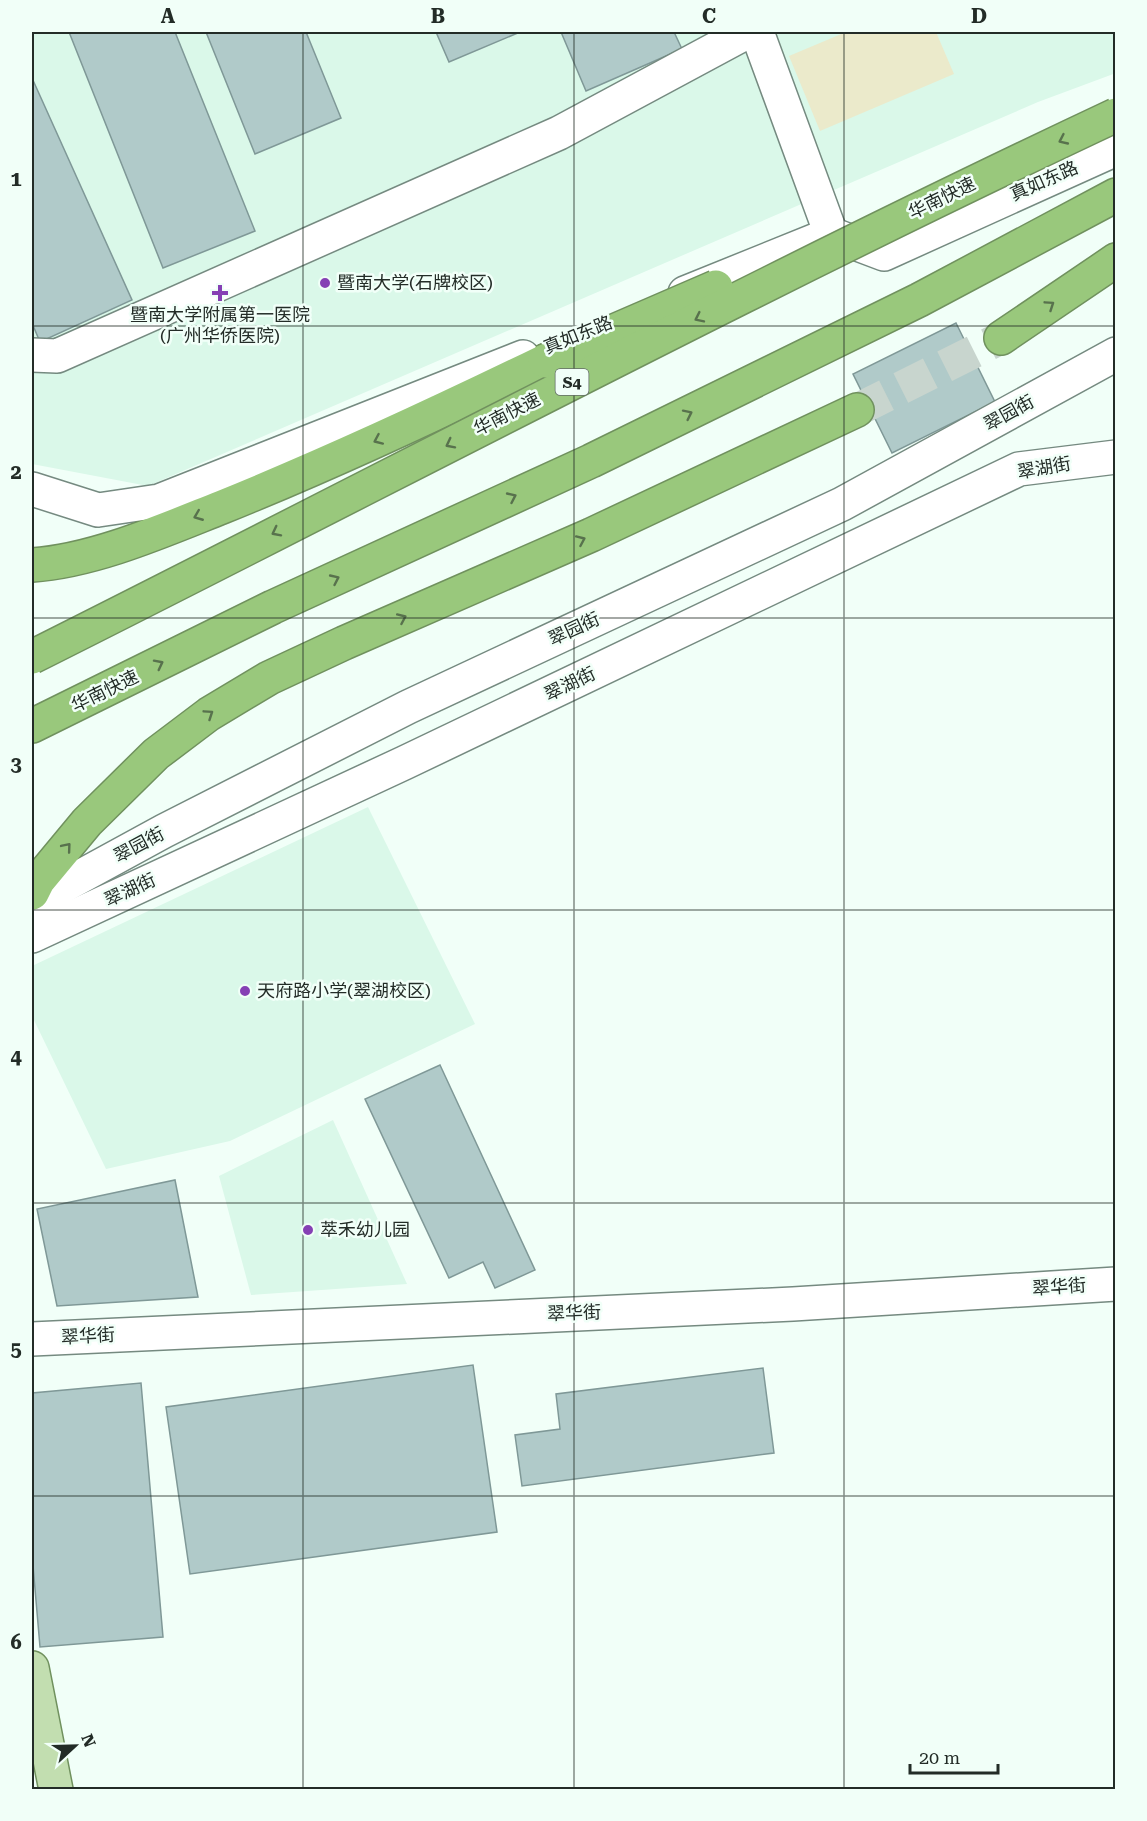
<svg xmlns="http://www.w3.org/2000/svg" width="1147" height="1821" font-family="'Roboto Serif','Noto Sans SC',serif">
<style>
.built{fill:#daf8e9}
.green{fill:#ebeacb}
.building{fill:#b0cac9;stroke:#7f9897;stroke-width:1.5}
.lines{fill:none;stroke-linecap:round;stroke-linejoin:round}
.highway-tunnel{stroke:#c8d5ce;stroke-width:33;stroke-dasharray:33 16;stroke-linecap:butt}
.minor-casing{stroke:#758a80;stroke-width:36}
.major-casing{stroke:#70915e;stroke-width:36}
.highway-casing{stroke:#70915e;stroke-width:36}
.minor{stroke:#fff;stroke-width:33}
.major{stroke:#c2deb0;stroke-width:33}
.highway{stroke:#99c87c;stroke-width:33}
.highway-bridge-casing{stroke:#70915e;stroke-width:36;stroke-linecap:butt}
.highway-bridge{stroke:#99c87c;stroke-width:33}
.oneway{stroke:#58724d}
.grid{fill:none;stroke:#232c27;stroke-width:1.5;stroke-opacity:0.55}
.poi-dot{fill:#8540b4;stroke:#f1fff8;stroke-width:2}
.labels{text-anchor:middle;stroke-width:5;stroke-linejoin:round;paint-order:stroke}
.shield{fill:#f1fff8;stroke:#616b66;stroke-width:1.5}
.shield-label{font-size:16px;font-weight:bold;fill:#232c27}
.street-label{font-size:18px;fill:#232c27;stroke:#f1fff8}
.poi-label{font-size:18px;fill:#232c27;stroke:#f1fff8;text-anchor:start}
.neatline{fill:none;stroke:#232c27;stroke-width:2}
.grid-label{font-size:20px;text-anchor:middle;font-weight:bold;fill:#232c27}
</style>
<rect width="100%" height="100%" fill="#f1fff8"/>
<g class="built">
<path d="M 32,32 L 1115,32 L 1116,73 L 1038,102 L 148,486 L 32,464 Z"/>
<path d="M 368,807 L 475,1024 L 230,1141 L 106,1169 L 32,1016 L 32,966 Z"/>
<path d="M 333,1120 L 407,1284 L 251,1295 L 219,1176 Z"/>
</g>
<path class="green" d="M 846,32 L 936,32 L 954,74 L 820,131 L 789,56 Z"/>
<g class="building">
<path d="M 69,32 L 175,32 L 255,231 L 163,268 Z"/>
<path d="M 206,32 L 306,32 L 341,118 L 255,154 Z"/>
<path d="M 436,32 L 520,32 L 449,62 Z"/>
<path d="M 561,32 L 674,32 L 682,49 L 586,91 Z"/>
<path d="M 32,78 L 132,300 L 40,342 L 32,323 Z"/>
<path d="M 956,323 L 995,402 L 892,453 L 853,374 Z"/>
<path d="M 440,1065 L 535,1270 L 495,1288 L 483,1262 L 449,1278 L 365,1099 Z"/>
<path d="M 175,1180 L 198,1297 L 57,1306 L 37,1209 Z"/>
<path d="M 473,1365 L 497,1532 L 190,1574 L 166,1407 Z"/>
<path d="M 763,1368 L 774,1453 L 522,1486 L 515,1435 L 560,1429 L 556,1394 Z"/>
<path d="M 141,1383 L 163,1637 L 40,1647 L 32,1554 L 32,1393 Z"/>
</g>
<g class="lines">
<path class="highway-tunnel" d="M 857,410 L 1001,338"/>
<g class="minor-casing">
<g id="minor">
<path d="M 757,32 L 831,234"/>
<path d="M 685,293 L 831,234 L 884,254 L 1116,149"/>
<path d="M 32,355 L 57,356 L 559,133 L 747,32"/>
<path d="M 32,489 L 98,510 L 159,501 L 523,357"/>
<path d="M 32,903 L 164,831 L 408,707 L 842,504 L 1116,354"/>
<path d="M 32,936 L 404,763 L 1019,469 L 1116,457"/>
<path d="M 32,1339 L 793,1304 L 1116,1284"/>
</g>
</g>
<g class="major-casing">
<path id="major" d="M 32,1668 L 56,1790"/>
</g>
<g class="highway-casing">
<g id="highway">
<path d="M 1001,338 L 1116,260"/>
<path d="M 32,565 C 94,561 164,530 222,507 C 331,463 438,413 545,361"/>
<path d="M 32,726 L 273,607 L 591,461 L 919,300 L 1116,195"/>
<path d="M 32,893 L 38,881 L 87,822 L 156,754 L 209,714 L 269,678 L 344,643 L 591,535 L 857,410"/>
</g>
</g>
<use href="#minor" class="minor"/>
<use href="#major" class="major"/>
<use href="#highway" class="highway"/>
<g class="highway-bridge-casing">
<g id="highway-bridge">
<path d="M 545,361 L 716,287"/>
<path d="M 32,657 C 393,476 750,287 1116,115"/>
</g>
</g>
<use href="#highway-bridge" class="highway-bridge"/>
</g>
<defs><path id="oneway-chevron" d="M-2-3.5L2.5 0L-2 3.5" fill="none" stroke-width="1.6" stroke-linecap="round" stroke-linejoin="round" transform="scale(1.5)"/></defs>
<g class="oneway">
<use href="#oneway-chevron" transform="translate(1063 140) rotate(155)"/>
<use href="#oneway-chevron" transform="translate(1050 305) rotate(-34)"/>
<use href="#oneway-chevron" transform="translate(699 318) rotate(154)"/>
<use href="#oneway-chevron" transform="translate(688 414) rotate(-26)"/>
<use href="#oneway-chevron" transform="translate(378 440) rotate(156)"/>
<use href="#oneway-chevron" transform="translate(450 444) rotate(153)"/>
<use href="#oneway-chevron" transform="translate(512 497) rotate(-25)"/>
<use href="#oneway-chevron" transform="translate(198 516) rotate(158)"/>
<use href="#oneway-chevron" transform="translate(276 532) rotate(153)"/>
<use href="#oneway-chevron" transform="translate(581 540) rotate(-24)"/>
<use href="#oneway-chevron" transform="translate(335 579) rotate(-25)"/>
<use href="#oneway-chevron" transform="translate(402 618) rotate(-24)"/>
<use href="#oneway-chevron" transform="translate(159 664) rotate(-27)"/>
<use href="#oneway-chevron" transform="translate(209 714) rotate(-34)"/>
<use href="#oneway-chevron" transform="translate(67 847) rotate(-50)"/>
</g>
<path class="grid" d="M 303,32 L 303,1790M 574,32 L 574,1790M 844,32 L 844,1790M 32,326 L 1116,326M 32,618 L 1116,618M 32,910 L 1116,910M 32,1203 L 1116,1203M 32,1496 L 1116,1496"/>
<g class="poi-dot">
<circle cx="325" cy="283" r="6"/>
<path d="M217 284h6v6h6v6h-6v6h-6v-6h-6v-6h6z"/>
<circle cx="245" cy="991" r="6"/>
<circle cx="308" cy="1230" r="6"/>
</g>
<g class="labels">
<rect class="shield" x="555.5" y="369" width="33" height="26" rx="4.5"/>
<g class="shield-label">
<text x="572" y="388">S4</text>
</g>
<g class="street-label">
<text transform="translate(1044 181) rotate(-24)" y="6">真如东路</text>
<text transform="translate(942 198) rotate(-26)" y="6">华南快速</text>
<text transform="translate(578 335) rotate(-22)" y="6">真如东路</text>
<text transform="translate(1009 413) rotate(-29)" y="6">翠园街</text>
<text transform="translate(507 414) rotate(-27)" y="6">华南快速</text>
<text transform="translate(1044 468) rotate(-10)" y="6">翠湖街</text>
<text transform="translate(574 629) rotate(-25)" y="6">翠园街</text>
<text transform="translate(570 684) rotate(-26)" y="6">翠湖街</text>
<text transform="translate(105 691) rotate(-26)" y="6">华南快速</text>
<text transform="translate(139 845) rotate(-28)" y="6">翠园街</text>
<text transform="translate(130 890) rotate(-25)" y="6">翠湖街</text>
<text transform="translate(1059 1287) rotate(-4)" y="6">翠华街</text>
<text transform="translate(574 1313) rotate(-2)" y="6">翠华街</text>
<text transform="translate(88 1336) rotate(-3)" y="6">翠华街</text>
</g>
<g class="poi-label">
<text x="337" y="289">暨南大学(石牌校区)</text>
<text x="220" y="321" text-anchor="middle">暨南大学附属第一医院<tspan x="220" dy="21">(广州华侨医院)</tspan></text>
<text x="257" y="997">天府路小学(翠湖校区)</text>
<text x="320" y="1236">萃禾幼儿园</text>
</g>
</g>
<rect width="1147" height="1821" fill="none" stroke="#f1fff8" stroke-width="66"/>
<g transform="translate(75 1746) rotate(68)" stroke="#f1fff8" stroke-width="4.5" paint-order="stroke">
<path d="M0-4.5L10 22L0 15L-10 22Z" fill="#232c27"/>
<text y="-9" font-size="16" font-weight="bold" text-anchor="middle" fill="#232c27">N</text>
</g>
<path d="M910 1764v9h88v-9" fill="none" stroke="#232c27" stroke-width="3"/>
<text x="919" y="1764" font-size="18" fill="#232c27" stroke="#f1fff8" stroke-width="4.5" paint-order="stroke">20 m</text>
<rect x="33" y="33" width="1081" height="1755" class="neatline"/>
<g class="grid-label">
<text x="168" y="23">A</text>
<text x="438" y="23">B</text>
<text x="709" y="23">C</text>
<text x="979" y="23">D</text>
<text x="16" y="186">1</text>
<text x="16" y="479">2</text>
<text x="16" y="771">3</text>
<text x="16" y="1064">4</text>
<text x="16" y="1356">5</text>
<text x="16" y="1649">6</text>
</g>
</svg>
